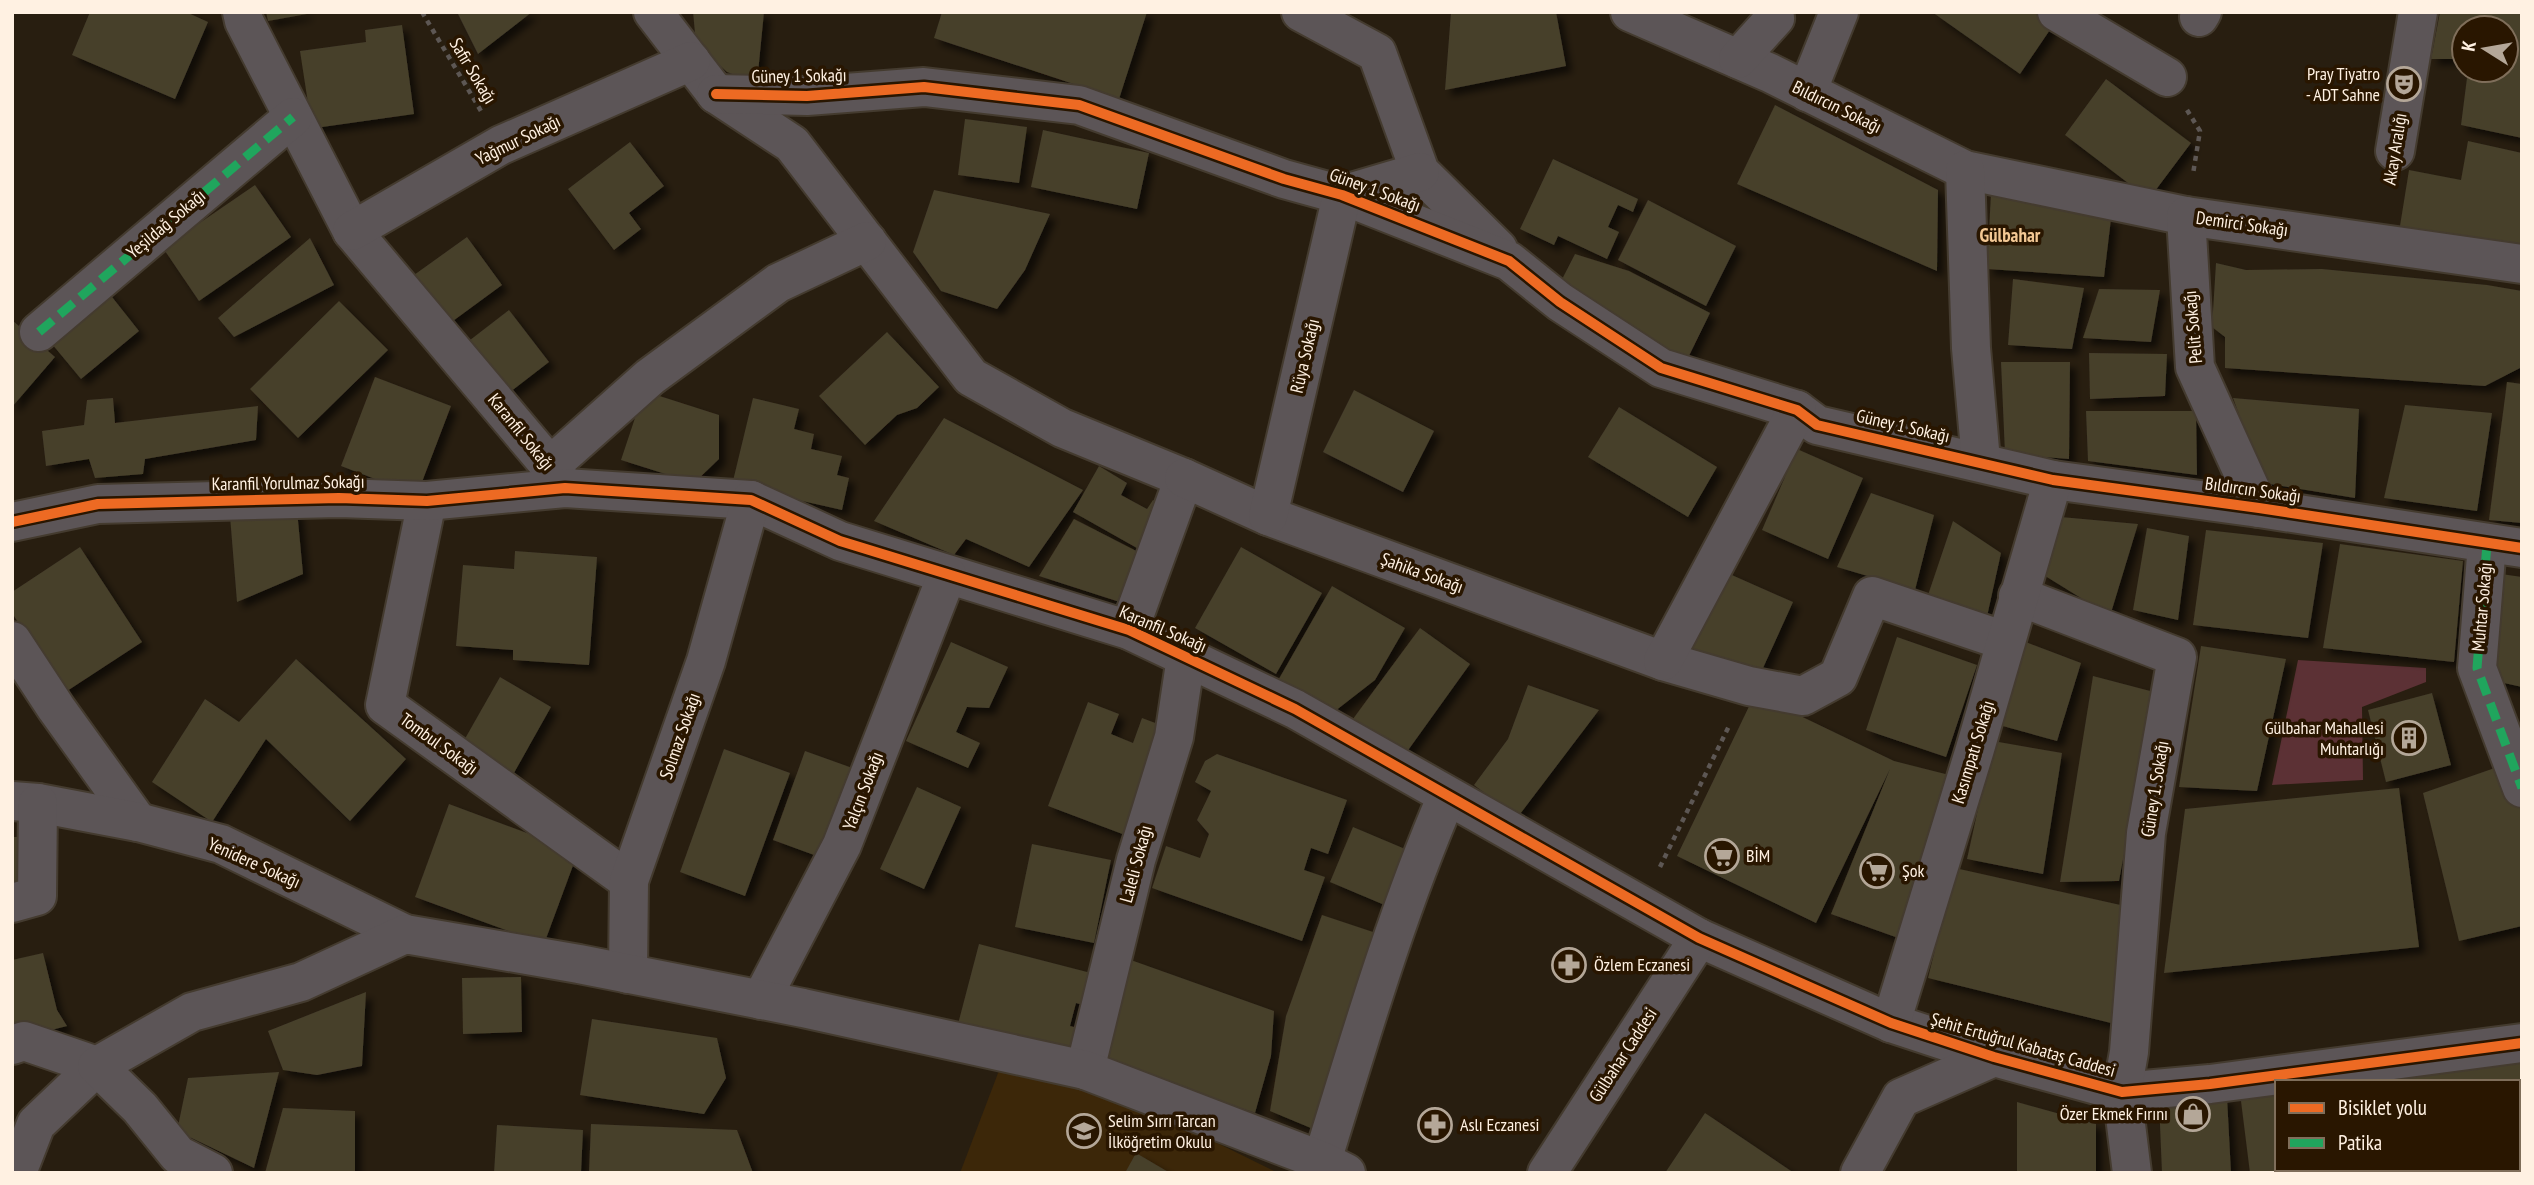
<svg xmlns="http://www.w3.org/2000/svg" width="2534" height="1185" font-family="'PT Sans Narrow',sans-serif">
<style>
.built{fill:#3c2709}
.green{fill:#5c3135}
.building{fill:#463f2c;filter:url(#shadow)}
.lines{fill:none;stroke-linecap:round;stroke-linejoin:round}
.minor-casing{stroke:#443b2f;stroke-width:42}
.path{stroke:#5d5754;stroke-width:4.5;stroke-dasharray:5 5;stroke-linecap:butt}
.minor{stroke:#5c5557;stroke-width:38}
.quiet{stroke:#20a55d;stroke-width:9;stroke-dasharray:18 9;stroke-linecap:butt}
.cycleway-casing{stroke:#291600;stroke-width:15}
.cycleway{stroke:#ed6a23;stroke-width:10}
.labels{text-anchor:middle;stroke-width:7;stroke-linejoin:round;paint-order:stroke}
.street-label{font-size:18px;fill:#fff1e2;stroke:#291600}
.poi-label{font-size:18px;fill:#fff1e2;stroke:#291600;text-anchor:start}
.neighbourhood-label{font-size:19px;font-weight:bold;fill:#f3c894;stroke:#291600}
</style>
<defs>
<filter id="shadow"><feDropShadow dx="6" dy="6" stdDeviation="3.5" flood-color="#0009"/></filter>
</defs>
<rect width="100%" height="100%" fill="#281e10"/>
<path class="built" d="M 1061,1066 L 1278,1173 L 960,1173 L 1000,1068 Z"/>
<path class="green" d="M 2298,660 L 2426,668 L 2426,682 L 2362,707 L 2363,780 L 2272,785 Z"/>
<g class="building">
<path d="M 90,12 L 186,12 L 208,22 L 175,99 L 72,55 Z"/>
<path d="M 266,12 L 306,12 L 307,14 L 268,21 Z"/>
<path d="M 457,12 L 532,12 L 478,54 Z"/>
<path d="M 693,12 L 764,12 L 757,83 L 727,72 L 696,44 Z"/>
<path d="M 942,12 L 1147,12 L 1119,99 L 934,38 Z"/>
<path d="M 1451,12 L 1556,12 L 1566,66 L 1445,90 Z"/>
<path d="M 1932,12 L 2043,12 L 2056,21 L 2020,74 Z"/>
<path d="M 2440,12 L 2522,12 L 2522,138 L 2461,125 L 2468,70 L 2506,70 L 2506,28 L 2464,28 L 2464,59 L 2431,59 Z"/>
<path d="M 402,25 L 414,114 L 301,130 L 297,104 L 308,103 L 300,51 L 366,42 L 365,30 Z"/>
<path d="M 2106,79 L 2191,143 L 2149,199 L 2065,135 Z"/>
<path d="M 1775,105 L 1938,190 L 1937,271 L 1737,184 Z"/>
<path d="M 965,119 L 1027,127 L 1019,183 L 958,175 Z"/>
<path d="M 1043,130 L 1149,153 L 1137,209 L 1031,187 Z"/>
<path d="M 2468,141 L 2522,153 L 2522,244 L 2399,232 L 2409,170 L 2461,180 Z"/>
<path d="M 630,142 L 664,186 L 629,213 L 641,229 L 614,250 L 568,189 Z"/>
<path d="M 1553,159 L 1638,199 L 1633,212 L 1618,205 L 1608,227 L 1619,232 L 1607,259 L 1558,236 L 1554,245 L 1520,229 Z"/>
<path d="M 255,185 L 291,237 L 199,301 L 163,248 Z"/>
<path d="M 934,190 L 1050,214 L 1025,270 L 997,309 L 941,291 L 913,252 Z"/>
<path d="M 1991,193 L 2111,219 L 2104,277 L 1987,269 Z"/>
<path d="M 1648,200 L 1736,246 L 1706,306 L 1618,260 Z"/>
<path d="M 467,237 L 502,285 L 442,329 L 407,280 Z"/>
<path d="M 310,238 L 334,285 L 234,337 L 218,318 Z"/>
<path d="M 1575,254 L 1629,271 L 1710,313 L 1683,368 L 1557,289 Z"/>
<path d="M 2216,263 L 2246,270 L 2322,269 L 2487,285 L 2522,291 L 2522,367 L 2485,386 L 2225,368 L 2225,337 L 2212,327 Z"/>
<path d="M 2013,279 L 2084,288 L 2072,349 L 2008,345 Z"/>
<path d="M 101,283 L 139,331 L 81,379 L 42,332 Z"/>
<path d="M 2099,289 L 2160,290 L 2151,342 L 2083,338 Z"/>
<path d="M 339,301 L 388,350 L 298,438 L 250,389 Z"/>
<path d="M 509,310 L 549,362 L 501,399 L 461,347 Z"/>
<path d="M 12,320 L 55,357 L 12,407 Z"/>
<path d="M 887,332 L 939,387 L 917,408 L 897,415 L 865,445 L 819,396 Z"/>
<path d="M 2089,353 L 2167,354 L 2165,396 L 2090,399 Z"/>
<path d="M 2001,362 L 2070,362 L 2069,459 L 2005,454 Z"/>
<path d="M 375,377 L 451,406 L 417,495 L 341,466 Z"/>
<path d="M 2507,382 L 2522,384 L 2522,523 L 2489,520 Z"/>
<path d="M 1354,390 L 1434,431 L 1403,492 L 1323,452 Z"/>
<path d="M 644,391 L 719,415 L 719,459 L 694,483 L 621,460 Z"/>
<path d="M 113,398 L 115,423 L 258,406 L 256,440 L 145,459 L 143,474 L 95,478 L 89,459 L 46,466 L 42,431 L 84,425 L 87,400 Z"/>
<path d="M 753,398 L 799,409 L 794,429 L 814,434 L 811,449 L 842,456 L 837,475 L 849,478 L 842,510 L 732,485 Z"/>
<path d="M 2233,398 L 2359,409 L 2355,498 L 2264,483 Z"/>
<path d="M 2405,405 L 2492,413 L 2477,511 L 2384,498 Z"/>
<path d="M 1619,407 L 1717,467 L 1688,517 L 1588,457 Z"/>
<path d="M 2086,411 L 2196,411 L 2197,475 L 2088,461 Z"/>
<path d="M 944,418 L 1083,490 L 1029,567 L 966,539 L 954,555 L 874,521 Z"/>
<path d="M 1797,449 L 1863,478 L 1828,559 L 1762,530 Z"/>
<path d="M 1099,466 L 1127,483 L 1121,495 L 1147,509 L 1153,500 L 1169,509 L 1144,552 L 1073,512 Z"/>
<path d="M 1871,493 L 1934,515 L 1915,590 L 1837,567 Z"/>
<path d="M 297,510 L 303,574 L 237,602 L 230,516 Z"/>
<path d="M 2061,517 L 2138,524 L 2110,616 L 2042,574 Z"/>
<path d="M 1074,519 L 1148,557 L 1129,605 L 1039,576 Z"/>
<path d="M 1953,521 L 2001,553 L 1986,621 L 1927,598 Z"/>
<path d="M 2147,528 L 2189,536 L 2178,620 L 2133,610 Z"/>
<path d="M 2206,530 L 2323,543 L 2308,638 L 2193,625 Z"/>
<path d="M 2340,544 L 2463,561 L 2454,662 L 2323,648 Z"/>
<path d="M 80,547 L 142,642 L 64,693 L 12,613 L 12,592 Z"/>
<path d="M 1241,547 L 1322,593 L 1276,674 L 1195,628 Z"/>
<path d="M 515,551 L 597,557 L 589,665 L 513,660 L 513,650 L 456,646 L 463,565 L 514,569 Z"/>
<path d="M 1716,568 L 1793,602 L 1758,679 L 1681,644 Z"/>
<path d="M 2501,574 L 2522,577 L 2522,687 L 2486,679 Z"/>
<path d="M 1332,586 L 1405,628 L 1375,680 L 1330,715 L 1276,684 Z"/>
<path d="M 1420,628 L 1470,664 L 1401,760 L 1350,723 Z"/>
<path d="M 1897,637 L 1977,665 L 1946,757 L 1866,730 Z"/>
<path d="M 2023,641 L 2081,663 L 2057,741 L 1999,725 Z"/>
<path d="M 951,642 L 1008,667 L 989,708 L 967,707 L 956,732 L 980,743 L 968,768 L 906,741 Z"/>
<path d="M 2201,646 L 2286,659 L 2257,791 L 2179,787 Z"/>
<path d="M 296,659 L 406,759 L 350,821 L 266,739 L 212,822 L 152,782 L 205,699 L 239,722 Z"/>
<path d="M 2093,676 L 2154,692 L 2119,881 L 2060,882 Z"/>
<path d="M 500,677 L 551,707 L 510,780 L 458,751 Z"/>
<path d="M 1528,685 L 1599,710 L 1517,818 L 1474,785 L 1508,739 Z"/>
<path d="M 2432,693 L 2451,765 L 2386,782 L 2368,710 Z"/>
<path d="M 1755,694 L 1894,761 L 1965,779 L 1915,944 L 1831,914 L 1890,769 L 1816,923 L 1677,856 Z"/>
<path d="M 1088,702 L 1119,714 L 1111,734 L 1133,743 L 1142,718 L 1166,727 L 1125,835 L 1048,806 Z"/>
<path d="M 1993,741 L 2062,753 L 2043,874 L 1967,859 Z"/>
<path d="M 724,749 L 790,773 L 745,896 L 680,872 Z"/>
<path d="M 805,751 L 858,770 L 825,859 L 773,840 Z"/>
<path d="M 1217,754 L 1347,800 L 1328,854 L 1311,848 L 1304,870 L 1325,877 L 1302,941 L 1152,888 L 1166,846 L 1200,858 L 1209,834 L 1197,820 L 1211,791 L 1195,782 L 1205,761 Z"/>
<path d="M 2509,763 L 2522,798 L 2522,926 L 2459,941 L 2423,793 Z"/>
<path d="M 917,787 L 961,807 L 924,889 L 880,869 Z"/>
<path d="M 2399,788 L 2419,947 L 2164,973 L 2185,809 Z"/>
<path d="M 449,804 L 578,852 L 544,944 L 415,897 Z"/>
<path d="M 1353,827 L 1417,854 L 1394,909 L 1330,882 Z"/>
<path d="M 12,837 L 25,837 L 27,888 L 12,889 Z"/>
<path d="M 1032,844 L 1111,860 L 1094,943 L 1015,927 Z"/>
<path d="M 1955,868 L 2125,906 L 2111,1023 L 1928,978 Z"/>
<path d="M 1322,915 L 1385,936 L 1318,1131 L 1270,1111 L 1286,1016 Z"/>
<path d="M 979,944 L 1091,973 L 1083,1005 L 1076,1003 L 1070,1026 L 1082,1029 L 1075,1054 L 958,1024 Z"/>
<path d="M 43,953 L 57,1010 L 67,1026 L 12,1040 L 12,960 Z"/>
<path d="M 1128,959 L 1274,1011 L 1271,1056 L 1255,1113 L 1094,1056 Z"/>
<path d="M 521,977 L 522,1032 L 463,1034 L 462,978 Z"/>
<path d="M 366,992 L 362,1066 L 317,1075 L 283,1070 L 268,1031 Z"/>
<path d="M 592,1019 L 717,1038 L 726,1078 L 704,1114 L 580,1095 Z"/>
<path d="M 2518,1051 L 2522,1075 L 2522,1173 L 2454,1173 L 2454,1169 L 2518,1169 L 2518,1082 L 2373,1082 Z"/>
<path d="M 279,1072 L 254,1168 L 177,1131 L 188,1078 Z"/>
<path d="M 2277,1080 L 2277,1169 L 2376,1169 L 2377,1173 L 2250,1173 L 2239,1085 Z"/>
<path d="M 2227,1097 L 2231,1173 L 2162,1173 L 2159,1101 Z"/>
<path d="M 2017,1102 L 2096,1124 L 2096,1173 L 2017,1173 Z"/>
<path d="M 283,1108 L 355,1111 L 355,1173 L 265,1173 Z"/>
<path d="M 1705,1113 L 1794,1173 L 1665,1173 Z"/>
<path d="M 591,1124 L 737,1130 L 753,1173 L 589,1173 Z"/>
<path d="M 497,1125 L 583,1130 L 581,1173 L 494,1173 Z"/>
<path d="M 1136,1153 L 1170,1173 L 1125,1173 Z"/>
<path d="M 2378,1169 L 2450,1169 L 2451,1173 L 2378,1173 Z"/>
</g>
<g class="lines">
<g class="minor-casing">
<g id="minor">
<path d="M 242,12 L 244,21 L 352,231 L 550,466 L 565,488"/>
<path d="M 653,12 L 716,94 L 792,144 L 971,377 L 1062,428 L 1184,478 L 1129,630"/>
<path d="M 1301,12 L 1377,53 L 1420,172 L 1498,249"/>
<path d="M 1630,12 L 1770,73 L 1965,170 L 2186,216 L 2522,264"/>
<path d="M 2057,12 L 2167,77"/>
<path d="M 2199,17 L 2202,12"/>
<path d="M 1738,59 L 1775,18 L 1773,12"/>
<path d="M 1807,92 L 1839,12"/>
<path d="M 716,94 L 807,96 L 924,87 L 1079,105 L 1284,179 L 1342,195 L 1509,261 L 1560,302 L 1661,368 L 1797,410 L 1817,425 L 2053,480 L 2259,508 L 2522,548"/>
<path d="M 2395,151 L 2418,12"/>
<path d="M 1965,170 L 1971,348 L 1981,461"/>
<path d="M 2186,216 L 2195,367 L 2259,508"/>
<path d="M 352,231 L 501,145 L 691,61"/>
<path d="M 39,332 L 293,117"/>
<path d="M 550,466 L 650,377 L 778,283 L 867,241"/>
<path d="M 1184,478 L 1268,516 L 1663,661 L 1749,686 L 1803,696 L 1838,677 L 1872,596 L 2005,641"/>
<path d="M 427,501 L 385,705 L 629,881"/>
<path d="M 1268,516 L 1342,195 L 1420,172"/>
<path d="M 12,522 L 98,504 L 339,498 L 427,501 L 565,488 L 751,500 L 840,541 L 1129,630 L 1295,709 L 1699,938 L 1891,1023 L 1994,1057 L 2122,1092 L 2210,1084 L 2522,1043"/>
<path d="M 2487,544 L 2477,668 L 2522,788"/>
<path d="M 2018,596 L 2177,657 L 2146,833 L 2129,1052 L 2122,1092 L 2132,1173"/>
<path d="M 12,641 L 56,708 L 138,822"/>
<path d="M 1663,661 L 1797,410"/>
<path d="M 12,801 L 38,803 L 138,822 L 221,844 L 405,934"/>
<path d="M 12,903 L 37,896 L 38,803"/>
<path d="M 628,974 L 629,881 L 706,661 L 751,500"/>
<path d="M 761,1000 L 842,845 L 947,575"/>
<path d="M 1891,1023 L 1975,749 L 2053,480"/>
<path d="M 12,1045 L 24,1041 L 97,1066 L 36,1124 L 17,1173"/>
<path d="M 1085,1070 L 1136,860 L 1174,737 L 1186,657"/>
<path d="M 1322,1161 C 1360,1038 1396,914 1447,796"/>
<path d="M 213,1173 L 178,1155 L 140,1108 L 97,1066 L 192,1012 L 301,982 L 405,934 L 579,964 L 803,1008 L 1085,1070 L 1322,1161 L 1346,1173"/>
<path d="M 1547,1173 L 1699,938"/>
<path d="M 1860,1173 L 1901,1098 L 1994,1057"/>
</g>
</g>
<g class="path">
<path d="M 422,12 L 481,111"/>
<path d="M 2187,110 L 2200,131 L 2193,174"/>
<path d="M 1660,867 L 1730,724"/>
</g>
<use href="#minor" class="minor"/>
<g class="quiet">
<path d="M 39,332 L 293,117"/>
<path d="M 2487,544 L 2477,668 L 2522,788"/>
</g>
<g class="cycleway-casing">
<g id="cycleway">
<path d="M 716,94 L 807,96 L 924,87 L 1079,105 L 1284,179 L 1342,195 L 1509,261 L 1560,302 L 1661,368 L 1797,410 L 1817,425 L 2053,480 L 2259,508 L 2522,548"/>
<path d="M 12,522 L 98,504 L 339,498 L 427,501 L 565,488 L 751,500 L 840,541 L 1129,630 L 1295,709 L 1699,938 L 1891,1023 L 1994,1057 L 2122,1092 L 2210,1084 L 2522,1043"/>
</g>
</g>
<use href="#cycleway" class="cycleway"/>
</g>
<defs>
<g id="theatre-ring" transform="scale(1.75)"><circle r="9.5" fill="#291600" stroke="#b4a798" stroke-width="1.5"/><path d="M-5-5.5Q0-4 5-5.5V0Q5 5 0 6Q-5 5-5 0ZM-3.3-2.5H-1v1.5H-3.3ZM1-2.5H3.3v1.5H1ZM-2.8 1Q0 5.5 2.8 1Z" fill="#b4a798"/></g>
<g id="building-ring" transform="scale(1.75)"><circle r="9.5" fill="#291600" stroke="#b4a798" stroke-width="1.5"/><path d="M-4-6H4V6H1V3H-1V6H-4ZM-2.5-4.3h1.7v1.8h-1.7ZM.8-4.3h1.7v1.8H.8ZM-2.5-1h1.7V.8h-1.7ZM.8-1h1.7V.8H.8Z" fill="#b4a798"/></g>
<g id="supermarket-ring" transform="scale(1.75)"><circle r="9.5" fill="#291600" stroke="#b4a798" stroke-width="1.5"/><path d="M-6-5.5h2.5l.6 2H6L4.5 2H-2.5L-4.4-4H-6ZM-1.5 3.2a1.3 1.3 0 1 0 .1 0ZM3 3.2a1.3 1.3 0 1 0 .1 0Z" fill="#b4a798"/></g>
<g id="pharmacy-ring" transform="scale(1.75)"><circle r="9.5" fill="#291600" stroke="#b4a798" stroke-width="1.5"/><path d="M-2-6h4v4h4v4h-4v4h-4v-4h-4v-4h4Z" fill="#b4a798"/></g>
<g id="shop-ring" transform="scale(1.75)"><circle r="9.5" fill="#291600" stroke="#b4a798" stroke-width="1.5"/><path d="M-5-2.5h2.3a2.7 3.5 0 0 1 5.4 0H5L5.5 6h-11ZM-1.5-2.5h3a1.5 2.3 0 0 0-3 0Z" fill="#b4a798"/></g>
<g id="school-ring" transform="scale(1.75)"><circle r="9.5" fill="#291600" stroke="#b4a798" stroke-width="1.5"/><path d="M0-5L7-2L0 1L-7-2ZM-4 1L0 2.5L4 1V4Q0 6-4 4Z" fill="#b4a798"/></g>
</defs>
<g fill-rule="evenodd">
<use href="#theatre-ring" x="2404" y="84"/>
<use href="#building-ring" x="2409" y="738"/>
<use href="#supermarket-ring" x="1722" y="856"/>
<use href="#supermarket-ring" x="1877" y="871"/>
<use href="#pharmacy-ring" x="1569" y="965"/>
<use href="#shop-ring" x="2193" y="1114"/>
<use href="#pharmacy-ring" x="1435" y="1125"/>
<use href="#school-ring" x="1084" y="1131"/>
</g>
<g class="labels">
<g class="street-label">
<text transform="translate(473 71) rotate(59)" y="6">Safir Sokağı</text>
<text transform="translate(799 76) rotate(-1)" y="6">Güney 1 Sokağı</text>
<text transform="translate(1837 107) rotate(26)" y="6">Bıldırcın Sokağı</text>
<text transform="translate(518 140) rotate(-26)" y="6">Yağmur Sokağı</text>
<text transform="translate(2395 149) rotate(-81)" y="6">Akay Aralığı</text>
<text transform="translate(1375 190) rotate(20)" y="6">Güney 1 Sokağı</text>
<text transform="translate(166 224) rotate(-40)" y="6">Yeşildağ Sokağı</text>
<text transform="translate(2242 224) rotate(8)" y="6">Demirci Sokağı</text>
<text transform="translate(2193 327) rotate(-95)" y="6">Pelit Sokağı</text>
<text transform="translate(1305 356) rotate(-77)" y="6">Rüya Sokağı</text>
<text transform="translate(1903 426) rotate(13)" y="6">Güney 1 Sokağı</text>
<text transform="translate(521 432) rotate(51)" y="6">Karanfil Sokağı</text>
<text transform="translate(288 483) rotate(-1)" y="6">Karanfil Yorulmaz Sokağı</text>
<text transform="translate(2253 490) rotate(8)" y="6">Bıldırcın Sokağı</text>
<text transform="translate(1422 573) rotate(20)" y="6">Şahika Sokağı</text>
<text transform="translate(2482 607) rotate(-85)" y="6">Muhtar Sokağı</text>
<text transform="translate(1163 629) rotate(23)" y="6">Karanfil Sokağı</text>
<text transform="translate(680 736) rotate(-71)" y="6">Solmaz Sokağı</text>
<text transform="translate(439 744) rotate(36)" y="6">Tombul Sokağı</text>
<text transform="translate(1973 752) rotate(-73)" y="6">Kasımpatı Sokağı</text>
<text transform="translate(2155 789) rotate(-81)" y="6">Güney 1. Sokağı</text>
<text transform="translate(863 791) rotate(-69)" y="6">Yalçın Sokağı</text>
<text transform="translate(254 863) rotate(24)" y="6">Yenidere Sokağı</text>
<text transform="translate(1136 864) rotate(-75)" y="6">Laleli Sokağı</text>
<text transform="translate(2023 1045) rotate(16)" y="6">Şehit Ertuğrul Kabataş Caddesi</text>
<text transform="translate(1623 1055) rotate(-57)" y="6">Gülbahar Caddesi</text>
</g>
<g class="poi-label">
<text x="2380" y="80" text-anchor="end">Pray Tiyatro<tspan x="2380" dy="21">- ADT Sahne</tspan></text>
<text x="2384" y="734" text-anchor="end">Gülbahar Mahallesi<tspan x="2384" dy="21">Muhtarlığı</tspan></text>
<text x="1746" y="862">BİM</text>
<text x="1902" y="877">Şok</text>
<text x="1594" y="971">Özlem Eczanesi</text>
<text x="2168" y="1120" text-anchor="end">Özer Ekmek Fırını</text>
<text x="1108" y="1127">Selim Sırrı Tarcan<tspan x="1108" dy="21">İlköğretim Okulu</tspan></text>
<text x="1460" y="1131">Aslı Eczanesi</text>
</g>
<g class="neighbourhood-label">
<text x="2010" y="242">Gülbahar</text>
</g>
</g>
<rect width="2534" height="1185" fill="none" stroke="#fff1e2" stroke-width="28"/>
<rect x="2275" y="1080" width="245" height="91" fill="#291600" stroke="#7f6e5a" stroke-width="2"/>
<rect x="2289" y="1103" width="35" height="10" fill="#ed6a23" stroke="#7f6e5a" stroke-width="2"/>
<text x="2338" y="1115" font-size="21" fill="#fff1e2">Bisiklet yolu</text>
<rect x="2289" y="1138" width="35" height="10" fill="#20a55d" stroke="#7f6e5a" stroke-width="2"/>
<text x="2338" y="1150" font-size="21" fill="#fff1e2">Patika</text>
<g transform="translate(2485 49) rotate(281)"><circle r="33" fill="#291600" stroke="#7f6e5a" stroke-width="2"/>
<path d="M0-5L12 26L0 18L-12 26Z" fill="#b4a798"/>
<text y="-10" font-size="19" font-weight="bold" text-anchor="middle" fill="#fff1e2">K</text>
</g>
</svg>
